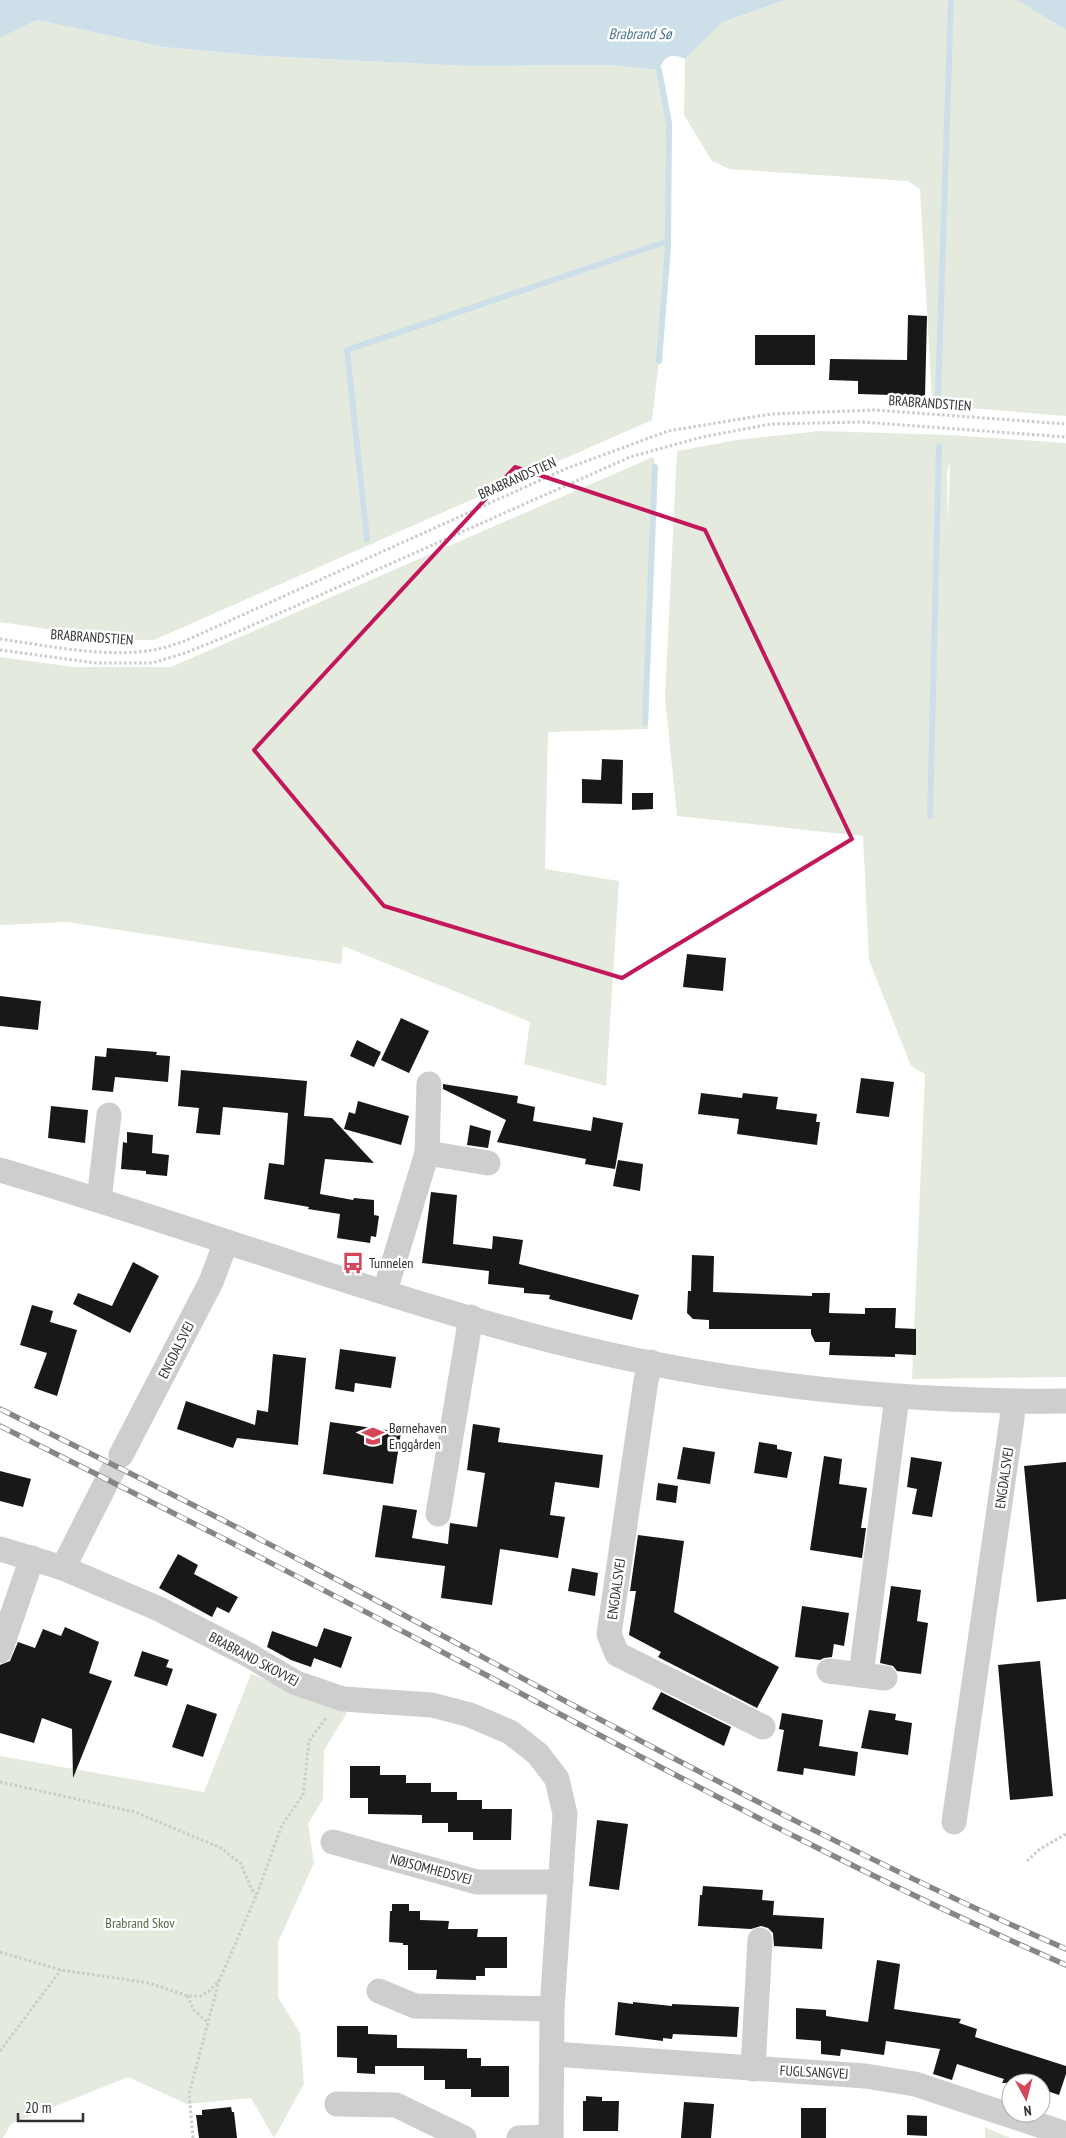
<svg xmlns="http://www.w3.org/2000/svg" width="1066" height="2138" font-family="'PT Sans Narrow',sans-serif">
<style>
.green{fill:#e5eade;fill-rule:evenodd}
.water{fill:#cddfe8}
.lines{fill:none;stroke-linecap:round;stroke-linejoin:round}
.stream{stroke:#cddfe8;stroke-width:6}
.building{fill:#181818}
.minor-tunnel{stroke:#d6d6d6;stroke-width:25;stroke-dasharray:25 12;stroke-linecap:butt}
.path{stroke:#cbcbcb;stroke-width:3;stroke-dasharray:2.5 2.5;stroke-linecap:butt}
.minor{stroke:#cecece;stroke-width:25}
.rail-casing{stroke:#868686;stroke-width:5.5}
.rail{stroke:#fff;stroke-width:4;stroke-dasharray:11;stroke-linecap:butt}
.marked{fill:none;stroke:#c2185b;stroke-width:4;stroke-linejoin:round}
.labels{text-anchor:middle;stroke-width:5;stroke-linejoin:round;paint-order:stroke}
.street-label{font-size:14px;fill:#313131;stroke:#fff}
.poi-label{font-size:14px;fill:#313131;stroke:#fff;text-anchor:start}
.park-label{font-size:14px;fill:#566942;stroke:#fff}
.water-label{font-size:15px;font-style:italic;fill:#46758d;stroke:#fff}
</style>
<rect width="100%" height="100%" fill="#fff"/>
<g class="green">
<path d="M 785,0 L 1017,0 L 1066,30 L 1066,416 L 943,406 L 932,399 L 920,189 L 908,181 L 730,169 L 712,161 L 684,115 L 685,59 L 723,22 Z"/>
<path d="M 37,20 L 163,47 L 262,56 L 468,66 L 607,65 L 659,70 L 669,123 L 668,241 L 659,361 L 652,420 L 154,640 L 79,639 L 61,631 L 0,622 L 0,38 Z"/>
<path d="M 820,431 L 951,435 L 1066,443 L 1066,1377 L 912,1379 L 925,1074 L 911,1066 L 869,960 L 863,836 L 677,816 L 665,697 L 677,451 L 737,440 ZM 949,465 L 950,465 L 948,524 L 947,472 Z"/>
<path d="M 653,457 L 656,469 L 648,729 L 548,732 L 545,869 L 619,881 L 606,1086 L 524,1064 L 530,1022 L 343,946 L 341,964 L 67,922 L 0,925 L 0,657 L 74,667 L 171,667 Z"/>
<path d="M 251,1674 L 347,1713 L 324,1750 L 323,1799 L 308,1824 L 314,1863 L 278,1942 L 278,1997 L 300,2033 L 304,2084 L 274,2138 L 251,2098 L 187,2104 L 128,2077 L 11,2124 L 3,2138 L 0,2138 L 0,1756 L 204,1792 Z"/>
<path d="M 985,2127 L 1010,2138 L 985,2138 Z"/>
</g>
<g class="water">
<path d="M 0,0 L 785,0 L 723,22 L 685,59 C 671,52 664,56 659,70 L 607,65 L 468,66 L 262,56 L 163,47 L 37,20 L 0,38 Z"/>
<path d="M 1017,0 L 1066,0 L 1066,30 Z"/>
</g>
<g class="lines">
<g class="stream">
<path d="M 659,70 L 669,123 L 668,247 L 659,361"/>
<path d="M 938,395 L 951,0"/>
<path d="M 367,539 L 347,350 L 668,241"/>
<path d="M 645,723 L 655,467"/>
<path d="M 930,816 L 939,446"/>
</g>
</g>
<g class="building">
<path d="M 908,315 L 927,316 L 925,396 L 858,394 L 858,381 L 829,380 L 830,359 L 907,360 Z"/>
<rect x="755" y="335" width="60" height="30"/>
<path d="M 602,759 L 623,760 L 622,804 L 582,803 L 582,779 L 601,780 Z"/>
<path d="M 632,793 L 653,793 L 653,809 L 632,810 Z"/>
<path d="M 687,954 L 726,958 L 723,991 L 683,987 Z"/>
<path d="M 0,996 L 41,1001 L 38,1030 L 0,1026 Z"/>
<path d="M 401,1018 L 429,1031 L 409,1073 L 381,1060 Z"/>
<path d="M 357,1040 L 381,1052 L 374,1067 L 350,1056 Z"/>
<path d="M 107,1048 L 157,1052 L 156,1055 L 170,1056 L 168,1082 L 115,1077 L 113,1092 L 92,1090 L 95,1056 L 106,1057 Z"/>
<path d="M 181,1070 L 307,1081 L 304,1116 L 332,1118 L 374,1163 L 325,1159 L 320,1194 L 353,1200 L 354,1198 L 374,1200 L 374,1215 L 379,1216 L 376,1237 L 371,1236 L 370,1243 L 337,1238 L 340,1214 L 308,1209 L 309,1207 L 264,1199 L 269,1163 L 284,1165 L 288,1113 L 223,1107 L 220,1135 L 196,1133 L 199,1108 L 178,1106 Z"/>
<path d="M 861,1078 L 894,1082 L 889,1117 L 856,1113 Z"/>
<path d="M 443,1084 L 518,1096 L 517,1103 L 535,1107 L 533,1121 L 591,1131 L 593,1117 L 623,1123 L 615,1169 L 585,1164 L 586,1159 L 497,1142 L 506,1120 L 443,1089 Z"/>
<path d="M 701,1093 L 742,1098 L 743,1093 L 778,1097 L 776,1109 L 817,1114 L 816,1122 L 820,1122 L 817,1145 L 737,1134 L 739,1119 L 698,1114 Z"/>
<path d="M 358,1101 L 409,1116 L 401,1145 L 344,1129 L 349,1112 L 355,1114 Z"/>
<path d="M 51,1106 L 88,1110 L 85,1143 L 48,1138 Z"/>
<path d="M 470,1125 L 491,1131 L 488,1148 L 467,1145 Z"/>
<path d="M 127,1132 L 153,1135 L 152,1153 L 169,1155 L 167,1176 L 146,1174 L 146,1171 L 121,1169 L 123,1142 L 127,1143 Z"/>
<path d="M 618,1160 L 643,1164 L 640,1191 L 613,1186 Z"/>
<path d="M 431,1192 L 457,1195 L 453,1244 L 492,1249 L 493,1236 L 523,1240 L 519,1264 L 639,1295 L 632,1320 L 549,1299 L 550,1295 L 524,1293 L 524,1288 L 488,1284 L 489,1271 L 422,1263 Z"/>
<path d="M 692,1255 L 714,1256 L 713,1292 L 812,1296 L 812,1293 L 830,1293 L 829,1313 L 865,1314 L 865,1308 L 896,1308 L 895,1328 L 916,1329 L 916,1355 L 895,1354 L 895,1357 L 829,1355 L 830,1342 L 815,1342 L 811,1334 L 811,1329 L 709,1329 L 709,1320 L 693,1319 L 687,1313 L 688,1291 L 691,1291 Z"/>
<path d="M 133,1262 L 159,1276 L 130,1333 L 73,1304 L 78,1293 L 112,1306 Z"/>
<path d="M 32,1305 L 53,1311 L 50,1322 L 77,1330 L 57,1396 L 34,1388 L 47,1353 L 20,1345 Z"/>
<path d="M 340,1349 L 396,1357 L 391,1388 L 355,1383 L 354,1392 L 335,1389 Z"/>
<path d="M 273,1354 L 306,1358 L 298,1445 L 237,1438 L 233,1448 L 177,1429 L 186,1401 L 255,1425 L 257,1410 L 268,1412 Z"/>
<path d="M 330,1422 L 401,1432 L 393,1484 L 323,1474 Z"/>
<path d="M 473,1424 L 500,1428 L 498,1442 L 603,1455 L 599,1488 L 555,1482 L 550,1515 L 565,1517 L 558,1558 L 500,1549 L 492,1605 L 441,1598 L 445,1566 L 375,1557 L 383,1505 L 417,1510 L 412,1538 L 448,1544 L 450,1523 L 477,1527 L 485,1473 L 467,1470 Z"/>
<path d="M 759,1442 L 777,1445 L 777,1449 L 792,1452 L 787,1478 L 754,1473 Z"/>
<path d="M 683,1447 L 715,1452 L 710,1484 L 677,1479 Z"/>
<path d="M 824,1456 L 842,1459 L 839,1484 L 867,1488 L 861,1528 L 866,1528 L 862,1558 L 810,1550 Z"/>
<path d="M 911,1457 L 942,1462 L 932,1517 L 912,1514 L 917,1489 L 907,1487 Z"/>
<path d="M 1066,1462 L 1066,1599 L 1037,1602 L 1024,1466 Z"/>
<path d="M 0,1471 L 31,1479 L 23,1507 L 0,1501 Z"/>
<path d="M 658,1483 L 678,1486 L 676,1503 L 656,1500 Z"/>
<path d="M 638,1535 L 684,1541 L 674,1612 L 779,1667 L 757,1708 L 658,1657 L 661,1652 L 629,1635 L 636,1591 L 630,1591 Z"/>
<path d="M 178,1554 L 198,1565 L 194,1574 L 238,1597 L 229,1613 L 217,1607 L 212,1617 L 159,1588 Z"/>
<path d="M 572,1568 L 598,1573 L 595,1596 L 568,1591 Z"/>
<path d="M 891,1586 L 921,1590 L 917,1621 L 928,1623 L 921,1674 L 897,1671 L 893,1666 L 880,1663 Z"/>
<path d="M 802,1606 L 849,1613 L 844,1646 L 834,1644 L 832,1657 L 824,1658 L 820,1660 L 795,1657 Z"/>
<path d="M 65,1627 L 99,1642 L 89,1673 L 112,1681 L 73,1778 L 72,1729 L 42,1718 L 34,1743 L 0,1733 L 0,1665 L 10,1661 L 18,1642 L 35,1648 L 43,1629 L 61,1636 Z"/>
<path d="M 324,1628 L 352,1637 L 341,1668 L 314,1658 L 311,1667 L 291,1660 L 267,1647 L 272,1631 L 317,1647 Z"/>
<path d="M 142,1651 L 169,1660 L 166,1667 L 173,1669 L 167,1686 L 134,1676 Z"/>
<path d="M 1040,1661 L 1053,1796 L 1010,1800 L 998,1665 Z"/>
<path d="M 661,1692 L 731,1727 L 724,1746 L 652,1709 Z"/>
<path d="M 187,1704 L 217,1714 L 203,1757 L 172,1747 Z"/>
<path d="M 869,1710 L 896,1714 L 895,1720 L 912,1723 L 908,1755 L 861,1748 Z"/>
<path d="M 782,1713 L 823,1720 L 819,1746 L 858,1752 L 855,1776 L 804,1768 L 803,1775 L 777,1771 L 784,1730 L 779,1729 Z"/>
<path d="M 350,1766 L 380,1766 L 380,1775 L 406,1775 L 406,1783 L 431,1783 L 431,1792 L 457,1792 L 457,1800 L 482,1800 L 482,1809 L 512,1809 L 511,1840 L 473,1840 L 473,1832 L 448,1832 L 448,1823 L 422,1823 L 422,1815 L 368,1814 L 368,1798 L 350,1798 Z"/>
<path d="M 597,1820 L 628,1824 L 619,1890 L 589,1886 Z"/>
<path d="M 703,1886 L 763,1890 L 762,1900 L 774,1901 L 773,1915 L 824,1918 L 822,1949 L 774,1946 L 773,1933 L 768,1928 L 761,1926 L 751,1929 L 698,1926 L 700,1895 L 702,1895 Z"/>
<path d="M 392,1904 L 409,1904 L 409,1911 L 420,1911 L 420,1920 L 449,1921 L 448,1929 L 478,1929 L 477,1937 L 507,1937 L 507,1968 L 485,1968 L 485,1976 L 476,1976 L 476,1980 L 436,1979 L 437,1970 L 408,1970 L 408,1945 L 403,1945 L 403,1943 L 389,1942 L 390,1911 L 392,1911 Z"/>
<path d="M 877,1960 L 900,1964 L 894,2009 L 961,2019 L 959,2023 L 977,2029 L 975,2037 L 1066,2066 L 1066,2074 L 1059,2095 L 1041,2089 L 1041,2082 L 1002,2083 L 1004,2079 L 957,2064 L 952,2080 L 933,2074 L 940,2049 L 886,2041 L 884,2055 L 841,2049 L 840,2056 L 821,2054 L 821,2041 L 796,2039 L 796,2008 L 826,2010 L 826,2016 L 868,2022 Z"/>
<path d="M 618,2002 L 633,2004 L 633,2002 L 672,2006 L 672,2004 L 739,2007 L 737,2037 L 673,2034 L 672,2039 L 663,2038 L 663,2041 L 615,2035 Z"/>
<path d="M 337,2026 L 368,2026 L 368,2034 L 397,2035 L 397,2048 L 467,2049 L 467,2058 L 481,2058 L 481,2066 L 509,2066 L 509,2097 L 471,2097 L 471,2089 L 445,2089 L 445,2080 L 424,2080 L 424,2066 L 375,2066 L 375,2074 L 357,2073 L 357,2058 L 337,2057 Z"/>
<path d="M 586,2096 L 602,2097 L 602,2101 L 619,2101 L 618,2131 L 583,2131 L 583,2101 L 586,2101 Z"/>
<path d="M 684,2102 L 714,2104 L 711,2138 L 681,2138 Z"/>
<path d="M 231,2107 L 232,2112 L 234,2112 L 237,2138 L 199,2138 L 196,2115 L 202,2115 L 202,2110 Z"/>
<rect x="801" y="2108" width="25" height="30"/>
<path d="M 907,2115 L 927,2116 L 927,2136 L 907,2135 Z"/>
</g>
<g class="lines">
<path class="minor-tunnel" d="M 104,1487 L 121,1455"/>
<g class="path">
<path d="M 0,639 C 51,646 103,658 154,650 C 165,648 176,644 187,640 L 565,469 L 668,431 L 771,414 L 875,410 L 1066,424"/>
<path d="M 0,650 L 96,663 L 152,663 L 185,653 L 235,633 L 630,457 L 702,437 L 771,424 L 862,422 L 1066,437"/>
<path d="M 0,1782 L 135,1812 L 221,1848 L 241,1864 L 252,1890 L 257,1894"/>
<path d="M 1027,1861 L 1040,1849 L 1066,1834"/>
<path d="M 0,1952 L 61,1970 L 149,1983 L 188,1996 L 201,1996 L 209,1991 L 219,1981 L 257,1894 L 282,1825 L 303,1795 L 309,1741 L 326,1718"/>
<path d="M 187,1996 L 194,2010 L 208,2023"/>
<path d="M 0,2051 L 61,1970"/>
<path d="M 193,2138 L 189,2094 L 219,1981"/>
</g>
<g class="minor">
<path d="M 427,1153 L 429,1084"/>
<path d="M 0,1170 C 176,1222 349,1286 526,1334 C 704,1382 882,1403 1066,1401"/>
<path d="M 99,1200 L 109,1115"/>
<path d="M 385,1291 L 427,1153 L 488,1163"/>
<path d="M 651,1362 L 646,1380 L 609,1634 L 617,1654 L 763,1727"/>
<path d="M 121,1455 L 211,1282 L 226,1242"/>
<path d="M 438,1514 L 471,1317"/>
<path d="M 0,1549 L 63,1568 L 159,1609 L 247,1654 L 296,1683 L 343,1699 L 432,1705 L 470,1715 L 510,1732 L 538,1754 L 557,1779 L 565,1814 L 552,2009 L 551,2138"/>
<path d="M 63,1568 L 104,1487"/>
<path d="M 0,1651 L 32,1558"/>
<path d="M 829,1671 L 885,1678"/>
<path d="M 861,1675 L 897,1397"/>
<path d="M 954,1822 L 1012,1419 L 1013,1402"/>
<path d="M 333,1842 L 477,1882 L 561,1882"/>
<path d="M 379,1991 L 415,2006 L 552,2009"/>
<path d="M 553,2054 L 865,2076 L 915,2084 L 1066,2134"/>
<path d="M 753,2069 L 760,1940"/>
<path d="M 337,2104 L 396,2105 L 464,2138"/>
<path d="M 519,2138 L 551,2137"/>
</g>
<g class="rail-casing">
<g id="rail">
<path d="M 0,1409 C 104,1460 209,1512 311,1566 C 561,1697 807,1836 1066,1949"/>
<path d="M 0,1426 C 163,1507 325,1590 486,1675 C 677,1776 868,1879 1066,1965"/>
</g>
</g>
<use href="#rail" class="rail"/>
</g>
<path class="marked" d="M 515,467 L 705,530 L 852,839 L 622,978 L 384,906 L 254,750 Z"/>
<defs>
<g id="bus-bare" transform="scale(1.725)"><path d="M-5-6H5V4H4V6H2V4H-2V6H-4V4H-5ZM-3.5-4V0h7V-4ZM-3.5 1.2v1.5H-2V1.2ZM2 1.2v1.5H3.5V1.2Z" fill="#d54658" stroke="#fff" stroke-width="2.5" paint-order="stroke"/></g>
<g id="school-bare" transform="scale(1.725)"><path d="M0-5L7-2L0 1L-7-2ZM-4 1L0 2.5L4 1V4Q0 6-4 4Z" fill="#d54658" stroke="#fff" stroke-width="2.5" paint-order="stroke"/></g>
</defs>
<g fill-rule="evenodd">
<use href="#bus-bare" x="353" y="1263"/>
<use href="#school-bare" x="373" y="1436"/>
</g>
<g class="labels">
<g class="street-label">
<text transform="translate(930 403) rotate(4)" y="5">BRABRANDSTIEN</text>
<text transform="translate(517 478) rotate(-24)" y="5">BRABRANDSTIEN</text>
<text transform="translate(92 637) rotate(4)" y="5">BRABRANDSTIEN</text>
<text transform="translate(176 1350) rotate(-63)" y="5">ENGDALSVEJ</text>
<text transform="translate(1004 1478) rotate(-82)" y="5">ENGDALSVEJ</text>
<text transform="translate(616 1589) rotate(-82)" y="5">ENGDALSVEJ</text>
<text transform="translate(254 1659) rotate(28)" y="5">BRABRAND SKOVVEJ</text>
<text transform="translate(431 1869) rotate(15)" y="5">NØJSOMHEDSVEJ</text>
<text transform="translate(814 2072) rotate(3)" y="5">FUGLSANGVEJ</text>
</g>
<g class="poi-label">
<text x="369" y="1268">Tunnelen</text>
<text x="389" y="1433">Børnehaven<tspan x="389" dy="16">Enggården</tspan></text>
</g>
<g class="park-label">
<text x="140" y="1928">Brabrand Skov</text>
</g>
<g class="water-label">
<text x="640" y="39">Brabrand Sø</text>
</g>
</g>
<g transform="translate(1026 2098) rotate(173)"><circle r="24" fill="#ffffff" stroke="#adadad"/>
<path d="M0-4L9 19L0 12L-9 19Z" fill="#d54658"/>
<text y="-8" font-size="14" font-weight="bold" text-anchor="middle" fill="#313131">N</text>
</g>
<path d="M18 2113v8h65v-8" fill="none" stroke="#313131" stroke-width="2.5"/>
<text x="25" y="2113" font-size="15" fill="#313131" stroke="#ffffff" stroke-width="4" paint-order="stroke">20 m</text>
</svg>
